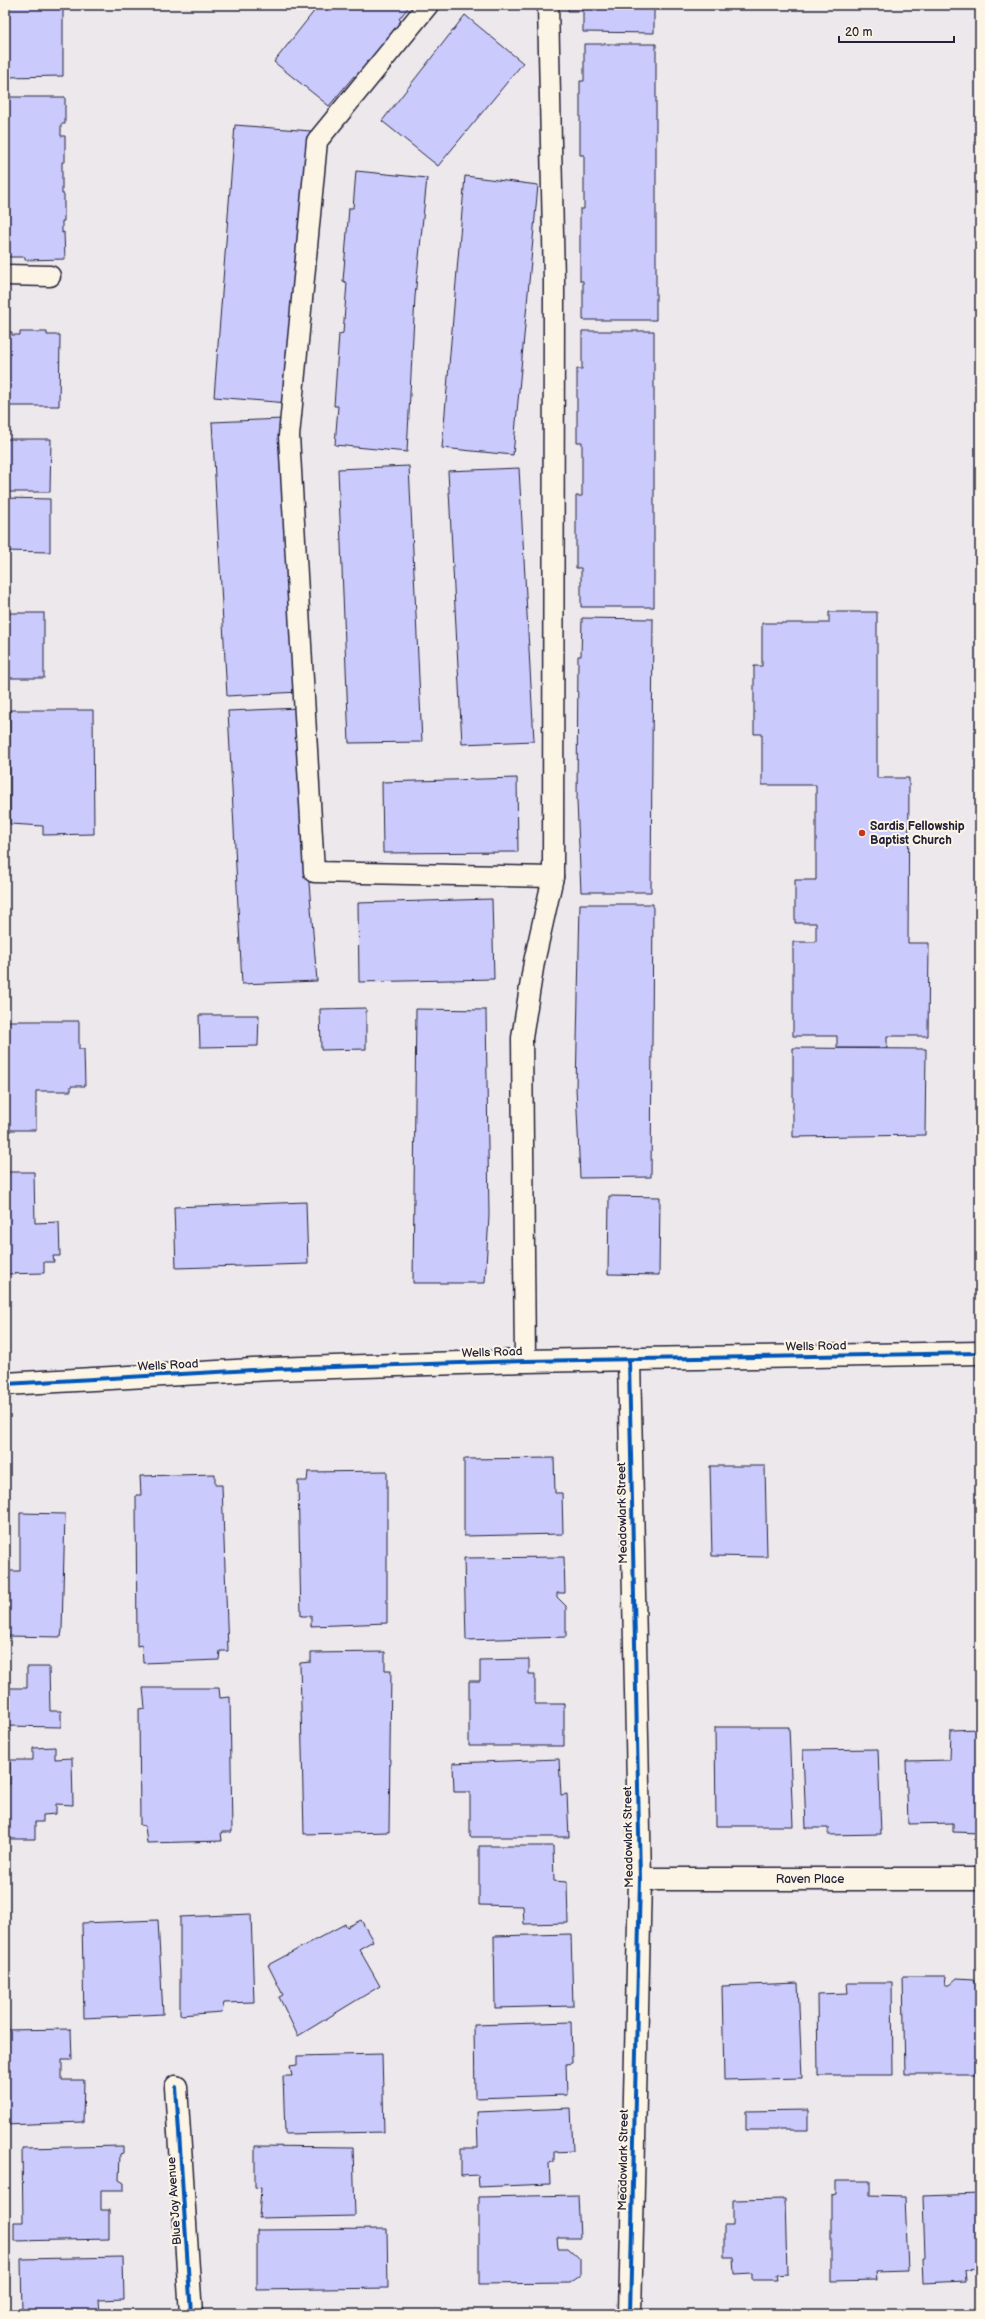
<svg xmlns="http://www.w3.org/2000/svg" width="985" height="2319" font-family="'Balsamiq Sans',sans-serif">
<style>
.building{fill:#cacafd;stroke:#22223b}
.lines{fill:none;stroke-linecap:round;stroke-linejoin:round}
.service-casing{stroke:#22223b;stroke-width:23}
.minor-casing{stroke:#22223b;stroke-width:25}
.service{stroke:#fcf5e5;stroke-width:20}
.minor{stroke:#fcf5e5;stroke-width:22}
.cycleway-casing{stroke:#fcf5e5;stroke-width:6}
.cycleway{stroke:#0057b8;stroke-width:4}
.poi-dot{fill:#c8321e;stroke:#fcf5e5;stroke-width:1.5}
.labels{text-anchor:middle;stroke-width:4;stroke-linejoin:round;paint-order:stroke}
.poi-label{font-size:12px;font-weight:bold;fill:#22223b;stroke:#fcf5e5;text-anchor:start}
.street-label{font-size:12px;fill:#22223b;stroke:#fcf5e5}
</style>
<rect width="100%" height="100%" fill="#ede8ec"/>
<filter id="ink" filterUnits="userSpaceOnUse"><feTurbulence type="fractalNoise" baseFrequency=".025" numOctaves="2"/><feDisplacementMap in="SourceGraphic" scale="8" xChannelSelector="R" yChannelSelector="G"/><feConvolveMatrix kernelMatrix="1 2 1 2 8 2 1 2 1" color-interpolation-filters="sRGB"/></filter>
<g filter="url(#ink)">
<g class="building">
<path d="M 5,5 L 63,5 L 63,76 L 5,77 Z"/>
<path d="M 319,5 L 410,5 L 399,19 L 403,22 L 357,79 L 354,76 L 329,106 L 274,62 Z"/>
<path d="M 568,5 L 654,5 L 654,33 L 583,32 L 583,11 L 568,11 Z"/>
<path d="M 465,15 L 523,63 L 438,166 L 382,121 Z"/>
<path d="M 584,44 L 656,44 L 656,320 L 583,320 L 583,281 L 580,281 L 580,209 L 584,209 L 584,155 L 580,155 L 580,81 L 584,81 Z"/>
<path d="M 5,97 L 65,97 L 65,124 L 61,124 L 61,136 L 65,136 L 65,162 L 62,162 L 62,194 L 64,194 L 64,221 L 62,221 L 62,233 L 64,232 L 65,259 L 25,260 L 25,257 L 5,257 Z"/>
<path d="M 235,125 L 311,131 L 288,403 L 214,397 Z"/>
<path d="M 356,171 L 427,178 L 415,297 L 407,452 L 335,445 L 338,406 L 334,406 L 339,334 L 343,333 L 347,283 L 343,281 L 349,208 L 353,208 Z"/>
<path d="M 465,176 L 538,185 L 513,455 L 442,448 Z"/>
<path d="M 582,331 L 654,331 L 654,607 L 581,607 L 581,568 L 576,568 L 576,496 L 582,496 L 582,442 L 577,442 L 577,369 L 582,369 Z"/>
<path d="M 5,332 L 12,332 L 12,335 L 20,335 L 20,332 L 47,332 L 47,335 L 60,335 L 59,406 L 5,406 Z"/>
<path d="M 283,419 L 298,692 L 227,696 L 212,422 Z"/>
<path d="M 5,439 L 51,439 L 50,492 L 5,492 Z"/>
<path d="M 409,466 L 422,742 L 349,743 L 338,469 Z"/>
<path d="M 519,468 L 534,741 L 462,744 L 448,471 Z"/>
<path d="M 5,498 L 50,499 L 50,552 L 5,551 Z"/>
<path d="M 829,612 L 877,612 L 877,778 L 909,778 L 908,943 L 929,943 L 928,1036 L 887,1036 L 887,1048 L 837,1048 L 837,1036 L 793,1036 L 793,942 L 816,942 L 816,923 L 795,923 L 795,880 L 816,880 L 816,785 L 762,785 L 762,734 L 754,734 L 754,666 L 762,666 L 762,623 L 829,623 Z"/>
<rect x="5" y="613" width="39" height="65"/>
<path d="M 582,618 L 653,619 L 651,892 L 581,892 L 577,801 L 578,656 L 581,656 Z"/>
<path d="M 300,708 L 308,871 L 317,981 L 242,984 L 228,711 Z"/>
<path d="M 10,710 L 93,710 L 94,834 L 43,835 L 43,826 L 10,824 Z"/>
<path d="M 517,778 L 518,852 L 383,853 L 382,782 Z"/>
<path d="M 492,899 L 494,979 L 359,982 L 358,903 Z"/>
<path d="M 580,904 L 653,904 L 651,1177 L 580,1178 L 576,1088 Z"/>
<path d="M 366,1008 L 366,1049 L 321,1050 L 320,1009 Z"/>
<path d="M 416,1009 L 486,1010 L 489,1216 L 485,1283 L 413,1283 Z"/>
<path d="M 199,1015 L 259,1015 L 258,1046 L 200,1047 Z"/>
<path d="M 5,1021 L 79,1021 L 79,1049 L 84,1049 L 85,1086 L 71,1086 L 71,1091 L 36,1091 L 36,1130 L 5,1130 Z"/>
<path d="M 793,1048 L 926,1049 L 925,1135 L 793,1137 Z"/>
<path d="M 5,1172 L 34,1172 L 35,1223 L 59,1222 L 60,1256 L 53,1256 L 54,1262 L 44,1262 L 44,1273 L 5,1274 Z"/>
<path d="M 609,1196 L 660,1197 L 659,1275 L 608,1274 Z"/>
<path d="M 306,1202 L 308,1264 L 176,1268 L 174,1207 Z"/>
<path d="M 554,1458 L 555,1493 L 562,1493 L 563,1534 L 464,1536 L 464,1459 Z"/>
<path d="M 710,1466 L 765,1466 L 767,1557 L 712,1556 Z"/>
<path d="M 387,1471 L 387,1623 L 311,1626 L 311,1616 L 301,1616 L 298,1481 L 307,1481 L 308,1472 Z"/>
<path d="M 215,1474 L 215,1485 L 222,1485 L 228,1651 L 220,1651 L 219,1660 L 143,1663 L 142,1645 L 137,1646 L 136,1495 L 141,1495 L 140,1476 Z"/>
<path d="M 20,1513 L 65,1514 L 62,1630 L 61,1637 L 6,1636 L 5,1674 L 5,1571 L 20,1571 Z"/>
<path d="M 564,1557 L 565,1593 L 557,1593 L 557,1597 L 566,1606 L 566,1637 L 466,1640 L 464,1558 Z"/>
<path d="M 385,1652 L 385,1670 L 391,1670 L 389,1832 L 304,1834 L 300,1663 L 311,1662 L 311,1653 Z"/>
<path d="M 529,1659 L 529,1674 L 535,1674 L 535,1704 L 564,1704 L 564,1746 L 469,1746 L 469,1681 L 480,1681 L 480,1660 Z"/>
<path d="M 27,1667 L 49,1667 L 50,1711 L 61,1711 L 61,1727 L 5,1726 L 5,1688 L 27,1688 Z"/>
<path d="M 143,1688 L 219,1688 L 220,1698 L 230,1697 L 232,1832 L 221,1832 L 222,1841 L 147,1843 L 145,1826 L 140,1825 L 139,1709 L 145,1708 Z"/>
<path d="M 715,1727 L 789,1727 L 793,1826 L 716,1826 Z"/>
<path d="M 980,1729 L 980,1833 L 953,1832 L 953,1823 L 908,1824 L 906,1761 L 950,1760 L 951,1730 Z"/>
<path d="M 55,1747 L 55,1759 L 72,1758 L 73,1805 L 56,1804 L 56,1814 L 43,1815 L 43,1822 L 35,1822 L 35,1839 L 8,1839 L 5,1784 L 10,1784 L 10,1760 L 33,1760 L 33,1748 Z"/>
<path d="M 878,1749 L 881,1834 L 828,1835 L 828,1828 L 806,1828 L 803,1750 Z"/>
<path d="M 559,1759 L 561,1795 L 567,1794 L 569,1837 L 470,1837 L 470,1792 L 454,1792 L 453,1763 Z"/>
<path d="M 479,1846 L 553,1846 L 554,1881 L 567,1882 L 568,1923 L 524,1924 L 523,1906 L 479,1905 Z"/>
<path d="M 251,1914 L 254,2002 L 224,2003 L 222,2012 L 180,2015 L 180,1917 Z"/>
<path d="M 158,1920 L 163,2014 L 84,2018 L 82,1923 Z"/>
<path d="M 361,1920 L 373,1941 L 359,1949 L 380,1986 L 298,2036 L 279,1997 L 283,1995 L 268,1965 L 345,1924 L 347,1927 Z"/>
<path d="M 571,1934 L 573,2006 L 495,2008 L 494,1936 Z"/>
<path d="M 903,1976 L 946,1976 L 945,1985 L 949,1985 L 957,1978 L 974,1979 L 979,1986 L 980,2074 L 905,2074 Z"/>
<path d="M 798,1983 L 802,2078 L 724,2080 L 722,1986 Z"/>
<path d="M 847,1983 L 892,1983 L 893,2075 L 818,2075 L 817,1994 L 848,1993 Z"/>
<path d="M 571,2022 L 572,2063 L 566,2064 L 567,2095 L 475,2098 L 474,2025 Z"/>
<path d="M 71,2029 L 72,2060 L 62,2060 L 62,2080 L 84,2080 L 83,2122 L 5,2125 L 5,2030 Z"/>
<path d="M 382,2054 L 384,2132 L 285,2134 L 283,2076 L 292,2076 L 290,2066 L 297,2065 L 297,2056 Z"/>
<path d="M 571,2108 L 573,2151 L 554,2152 L 554,2162 L 549,2163 L 550,2184 L 479,2187 L 478,2175 L 461,2176 L 461,2148 L 478,2148 L 477,2112 Z"/>
<path d="M 808,2110 L 808,2130 L 746,2130 L 746,2111 Z"/>
<path d="M 123,2146 L 123,2153 L 120,2154 L 119,2180 L 124,2183 L 124,2190 L 101,2190 L 101,2210 L 109,2210 L 109,2239 L 14,2241 L 14,2222 L 23,2222 L 22,2148 Z"/>
<path d="M 255,2146 L 353,2147 L 355,2216 L 259,2218 L 261,2188 L 255,2187 Z"/>
<path d="M 836,2181 L 870,2181 L 870,2195 L 905,2196 L 908,2271 L 876,2272 L 877,2280 L 831,2281 L 831,2196 L 836,2195 Z"/>
<path d="M 980,2194 L 980,2269 L 965,2270 L 966,2281 L 923,2283 L 922,2258 L 925,2258 L 923,2196 Z"/>
<path d="M 578,2195 L 580,2238 L 557,2238 L 558,2248 L 568,2248 L 580,2259 L 580,2276 L 570,2283 L 479,2284 L 479,2197 Z"/>
<path d="M 785,2199 L 787,2274 L 776,2275 L 777,2280 L 752,2280 L 752,2274 L 735,2275 L 734,2257 L 724,2257 L 724,2226 L 733,2226 L 733,2200 Z"/>
<path d="M 387,2229 L 388,2288 L 257,2290 L 257,2230 Z"/>
<path d="M 123,2257 L 124,2299 L 99,2300 L 100,2314 L 22,2314 L 21,2259 Z"/>
</g>
<g class="lines">
<g class="service-casing">
<g id="service">
<path d="M 428,5 L 317,141 L 289,436 L 314,872 L 553,877"/>
<path d="M 5,275 L 50,276"/>
<path d="M 525,1361 L 522,1038 L 534,962 L 553,877 L 554,281 L 548,5"/>
</g>
</g>
<g class="minor-casing">
<g id="minor">
<path d="M 629,1360 L 640,1879 L 630,2314"/>
<path d="M 5,1384 L 271,1369 L 525,1361 L 980,1353"/>
<path d="M 640,1879 L 980,1879"/>
<path d="M 176,2087 L 191,2314"/>
</g>
</g>
<use href="#service" class="service"/>
<use href="#minor" class="minor"/>
<g class="cycleway-casing">
<g id="cycleway">
<path d="M 629,1360 L 640,1879 L 630,2314"/>
<path d="M 5,1384 L 271,1369 L 525,1361 L 980,1353"/>
<path d="M 176,2087 L 191,2314"/>
</g>
</g>
<use href="#cycleway" class="cycleway"/>
</g>
</g>
<circle class="poi-dot" cx="862" cy="833" r="4"/>
<g class="labels">
<g class="poi-label">
<text x="870" y="830">Sardis Fellowship<tspan x="870" dy="14">Baptist Church</tspan></text>
</g>
<g class="street-label">
<text transform="translate(816 1346) rotate(-1)" y="4">Wells Road</text>
<text transform="translate(492 1352) rotate(-2)" y="4">Wells Road</text>
<text transform="translate(168 1365) rotate(-3)" y="4">Wells Road</text>
<text transform="translate(622 1513) rotate(-91)" y="4">Meadowlark Street</text>
<text transform="translate(628 1837) rotate(-91)" y="4">Meadowlark Street</text>
<text x="810" y="1883">Raven Place</text>
<text transform="translate(623 2160) rotate(-89)" y="4">Meadowlark Street</text>
<text transform="translate(174 2201) rotate(-94)" y="4">Blue Jay Avenue</text>
</g>
</g>
<rect width="985" height="2319" fill="none" stroke="#fcf5e5" stroke-width="20"/>
<rect x="10" y="10" width="965" height="2299" fill="none" stroke="#22223b" stroke-width="1.5" filter="url(#ink)"/>
<path d="M839 36v6h115v-6" fill="none" stroke="#22223b" stroke-width="2"/>
<text x="845" y="36" font-size="12" fill="#22223b" stroke="#fcf5e5" stroke-width="3" paint-order="stroke">20 m</text>
</svg>
